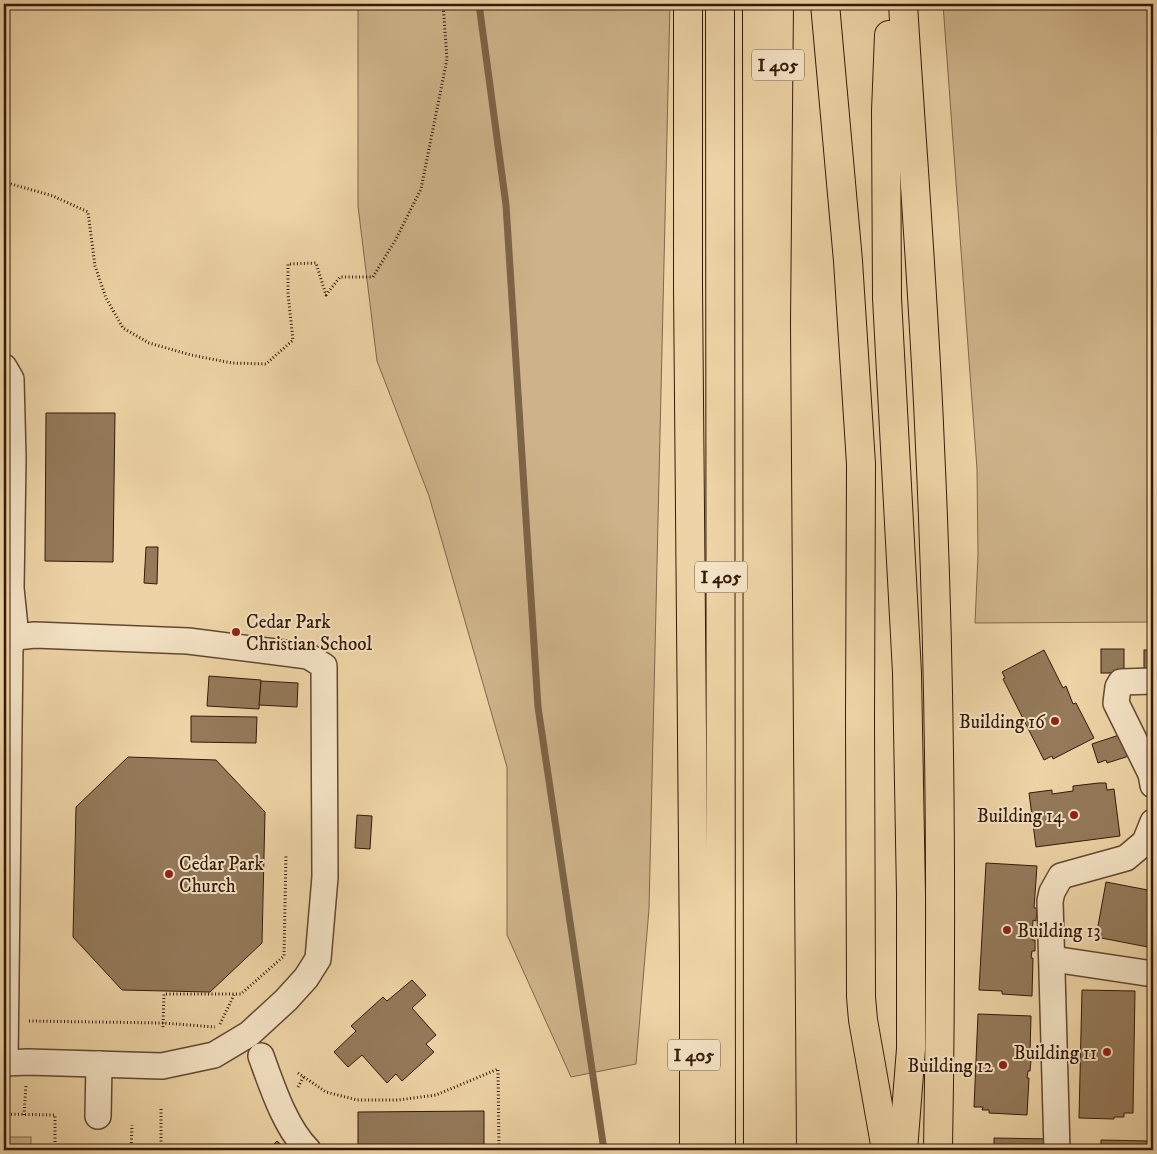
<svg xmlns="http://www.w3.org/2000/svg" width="1157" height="1154" font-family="'IM FELL DW Pica',serif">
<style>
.green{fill:#ceb38a;stroke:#81664a}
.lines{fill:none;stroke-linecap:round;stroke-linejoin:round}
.stream{stroke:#7d6347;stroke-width:7}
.building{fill:#947a5a;stroke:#341909}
.minor-casing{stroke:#624830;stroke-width:28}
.highway-casing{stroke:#341909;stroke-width:30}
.path{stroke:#341909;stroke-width:3;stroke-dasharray:1 2.5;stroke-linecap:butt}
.minor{stroke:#f3e2c4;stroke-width:25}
.highway{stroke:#edd3a5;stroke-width:28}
.poi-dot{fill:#8f2418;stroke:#f3e2c4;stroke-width:2}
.labels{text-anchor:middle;stroke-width:4;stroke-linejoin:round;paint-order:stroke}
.shield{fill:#f3e2c4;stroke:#6d5541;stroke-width:1}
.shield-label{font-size:18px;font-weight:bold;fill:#341909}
.poi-label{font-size:19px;fill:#341909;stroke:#f3e2c4;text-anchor:end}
</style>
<rect width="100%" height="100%" fill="#edd3a5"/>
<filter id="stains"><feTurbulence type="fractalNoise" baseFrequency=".004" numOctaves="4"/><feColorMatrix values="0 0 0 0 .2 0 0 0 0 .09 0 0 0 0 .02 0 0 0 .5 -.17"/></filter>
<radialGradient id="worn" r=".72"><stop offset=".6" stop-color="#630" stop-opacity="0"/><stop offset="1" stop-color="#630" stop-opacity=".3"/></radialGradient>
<g class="green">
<path d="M 358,4 L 670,4 L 649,909 L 636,1064 L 571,1077 L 507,935 L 507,767 L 429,496 L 377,361 L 358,206 Z"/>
<path d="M 943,4 L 1153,4 L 1153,622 L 975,623 L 978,555 L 977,469 Z"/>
<rect x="4" y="1137" width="27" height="13"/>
</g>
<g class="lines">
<path class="stream" d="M 479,4 L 506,205 L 538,707 L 604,1150"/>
</g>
<g class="building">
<path d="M 46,413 L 115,413 L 113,562 L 45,561 Z"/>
<path d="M 146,547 L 158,547 L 157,584 L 144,583 Z"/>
<rect x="1101" y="649" width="23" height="24"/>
<path d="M 1044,650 L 1063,688 L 1066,686 L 1073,704 L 1076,703 L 1094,738 L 1053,759 L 1052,756 L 1044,760 L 1003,679 L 1005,678 L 1002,672 Z"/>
<rect x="1144" y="650" width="9" height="20"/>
<path d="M 209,676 L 261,680 L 259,709 L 207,706 Z"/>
<path d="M 261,681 L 298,683 L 297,707 L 259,705 Z"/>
<path d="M 191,716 L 257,717 L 256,743 L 191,742 Z"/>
<path d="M 1122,734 L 1129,756 L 1107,763 L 1106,760 L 1098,763 L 1092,744 Z"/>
<path d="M 128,757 L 216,760 L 265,812 L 262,943 L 210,992 L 122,990 L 73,937 L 76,807 Z"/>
<path d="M 1099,783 L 1106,783 L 1107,790 L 1114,789 L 1120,836 L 1036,847 L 1029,793 L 1052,790 L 1052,794 L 1073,791 L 1073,786 Z"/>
<path d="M 357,815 L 372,816 L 370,849 L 355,848 Z"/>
<path d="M 986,863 L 1037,866 L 1034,908 L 1037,908 L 1036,921 L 1033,920 L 1032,940 L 1035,940 L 1035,951 L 1032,951 L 1031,958 L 1033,958 L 1032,996 L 1002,994 L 1002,991 L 979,990 Z"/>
<path d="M 1106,882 L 1153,891 L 1153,948 L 1096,937 Z"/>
<path d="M 412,980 L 426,995 L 412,1008 L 436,1035 L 426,1044 L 434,1052 L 402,1081 L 396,1074 L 387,1083 L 362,1055 L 348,1067 L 334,1052 L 356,1031 L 351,1026 L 383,997 L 387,1001 Z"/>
<path d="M 1082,990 L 1135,991 L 1133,1113 L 1124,1113 L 1124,1117 L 1114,1117 L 1114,1119 L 1079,1118 Z"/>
<path d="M 978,1014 L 1031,1016 L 1030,1053 L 1028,1053 L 1028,1059 L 1031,1060 L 1030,1071 L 1028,1071 L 1027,1078 L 1029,1078 L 1027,1115 L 989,1113 L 989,1110 L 982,1110 L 983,1107 L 974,1107 Z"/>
<path d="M 484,1111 L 484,1150 L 358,1150 L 358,1112 Z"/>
<path d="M 994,1138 L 1052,1139 L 1052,1150 L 994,1150 Z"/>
<path d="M 1101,1140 L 1149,1141 L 1149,1149 L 1153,1150 L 1101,1150 Z"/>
<path d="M 277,1141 L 287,1150 L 268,1150 Z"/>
</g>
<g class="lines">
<g class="minor-casing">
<g id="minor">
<path d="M 4,367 L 11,379 L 13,458 L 11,588 L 16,637"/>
<path d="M 1153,681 L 1121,682 L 1118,687 L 1116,703 L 1151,774 L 1153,785"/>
<path d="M 1053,959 L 1153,974"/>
<path d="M 261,1056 C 272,1086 285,1127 308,1150"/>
<path d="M 4,1063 L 5,1063 L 28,1062 L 162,1066 L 214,1055 L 249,1034 L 286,1000 L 306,978 L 318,959 L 325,877 L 324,666 L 308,656 L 188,641 L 35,635 L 16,637 L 10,646 L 5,1063"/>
<path d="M 98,1116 L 99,1064"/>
<path d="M 1057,1150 L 1050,901 L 1052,892 L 1061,876 L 1126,858 L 1145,842 L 1153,822"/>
</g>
</g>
<g class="highway-casing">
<g id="highway">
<path d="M 688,4 L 688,287 L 694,960 L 694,1150"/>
<path d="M 720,4 L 721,1150"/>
<path d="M 757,4 L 758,1150"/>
<path d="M 779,4 L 776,323 L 782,1150"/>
<path d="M 825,4 L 848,261 L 861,464 L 860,718 L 861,997 L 863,1020 L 886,1150"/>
<path d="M 903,4 C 912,151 924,299 930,447 C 941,681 942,916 938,1150"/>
<path d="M 889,35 L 886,111 L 887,298 L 907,673 L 911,894 L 911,1049 L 903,1150"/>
</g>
</g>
<g class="path">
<path d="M 4,182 L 53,196 L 88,212 L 95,266 L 106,298 L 123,328 L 149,343 L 191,355 L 232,363 L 266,364 L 293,340 L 288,294 L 288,264 L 316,263 L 326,295 L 340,277 L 373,277 L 396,239 L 421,189 L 447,59 L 443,4"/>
<path d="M 29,1021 L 163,1023 L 215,1027"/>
<path d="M 220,1024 L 234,995"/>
<path d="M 163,1027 L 164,994 L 241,994 L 284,956 L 286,854"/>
<path d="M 298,1073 L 326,1092 L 357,1100 L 398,1100 L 436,1095 L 498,1069 L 499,1150"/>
<path d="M 298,1087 L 304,1076"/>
<path d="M 161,1109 L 161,1150"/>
<path d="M 4,1114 L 55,1115 L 55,1150"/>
<path d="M 24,1115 L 26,1085"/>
<path d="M 131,1150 L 132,1125"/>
</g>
<use href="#minor" class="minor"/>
<use href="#highway" class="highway"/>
</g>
<g class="poi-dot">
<circle cx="236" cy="632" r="5"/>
<circle cx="1055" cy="721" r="5"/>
<circle cx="1074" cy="815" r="5"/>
<circle cx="169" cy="874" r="5"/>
<circle cx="1007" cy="930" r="5"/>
<circle cx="1107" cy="1052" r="5"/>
<circle cx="1003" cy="1065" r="5"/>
</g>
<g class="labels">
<g class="shield">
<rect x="752" y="49.5" width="52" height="31" rx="4"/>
<rect x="695" y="561.5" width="52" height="31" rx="4"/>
<rect x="668" y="1039.5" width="52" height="31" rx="4"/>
</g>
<g class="shield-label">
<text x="778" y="71">I 405</text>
<text x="721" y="583">I 405</text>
<text x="694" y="1061">I 405</text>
</g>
<g class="poi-label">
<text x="246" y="628" text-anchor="start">Cedar Park<tspan x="246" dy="22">Christian School</tspan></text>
<text x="1045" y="728">Building 16</text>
<text x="1064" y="822">Building 14</text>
<text x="179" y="870" text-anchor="start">Cedar Park<tspan x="179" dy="22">Church</tspan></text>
<text x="1017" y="937" text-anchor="start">Building 13</text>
<text x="1097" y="1059">Building 11</text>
<text x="993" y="1072">Building 12</text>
</g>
</g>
<rect width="1157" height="1154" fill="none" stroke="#edd3a5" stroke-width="20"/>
<rect x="5" y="5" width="1147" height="1144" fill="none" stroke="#341909" stroke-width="2.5"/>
<rect x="10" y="10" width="1137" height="1134" fill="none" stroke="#341909"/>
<rect width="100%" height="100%" filter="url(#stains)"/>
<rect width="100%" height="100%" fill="url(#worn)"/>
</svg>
